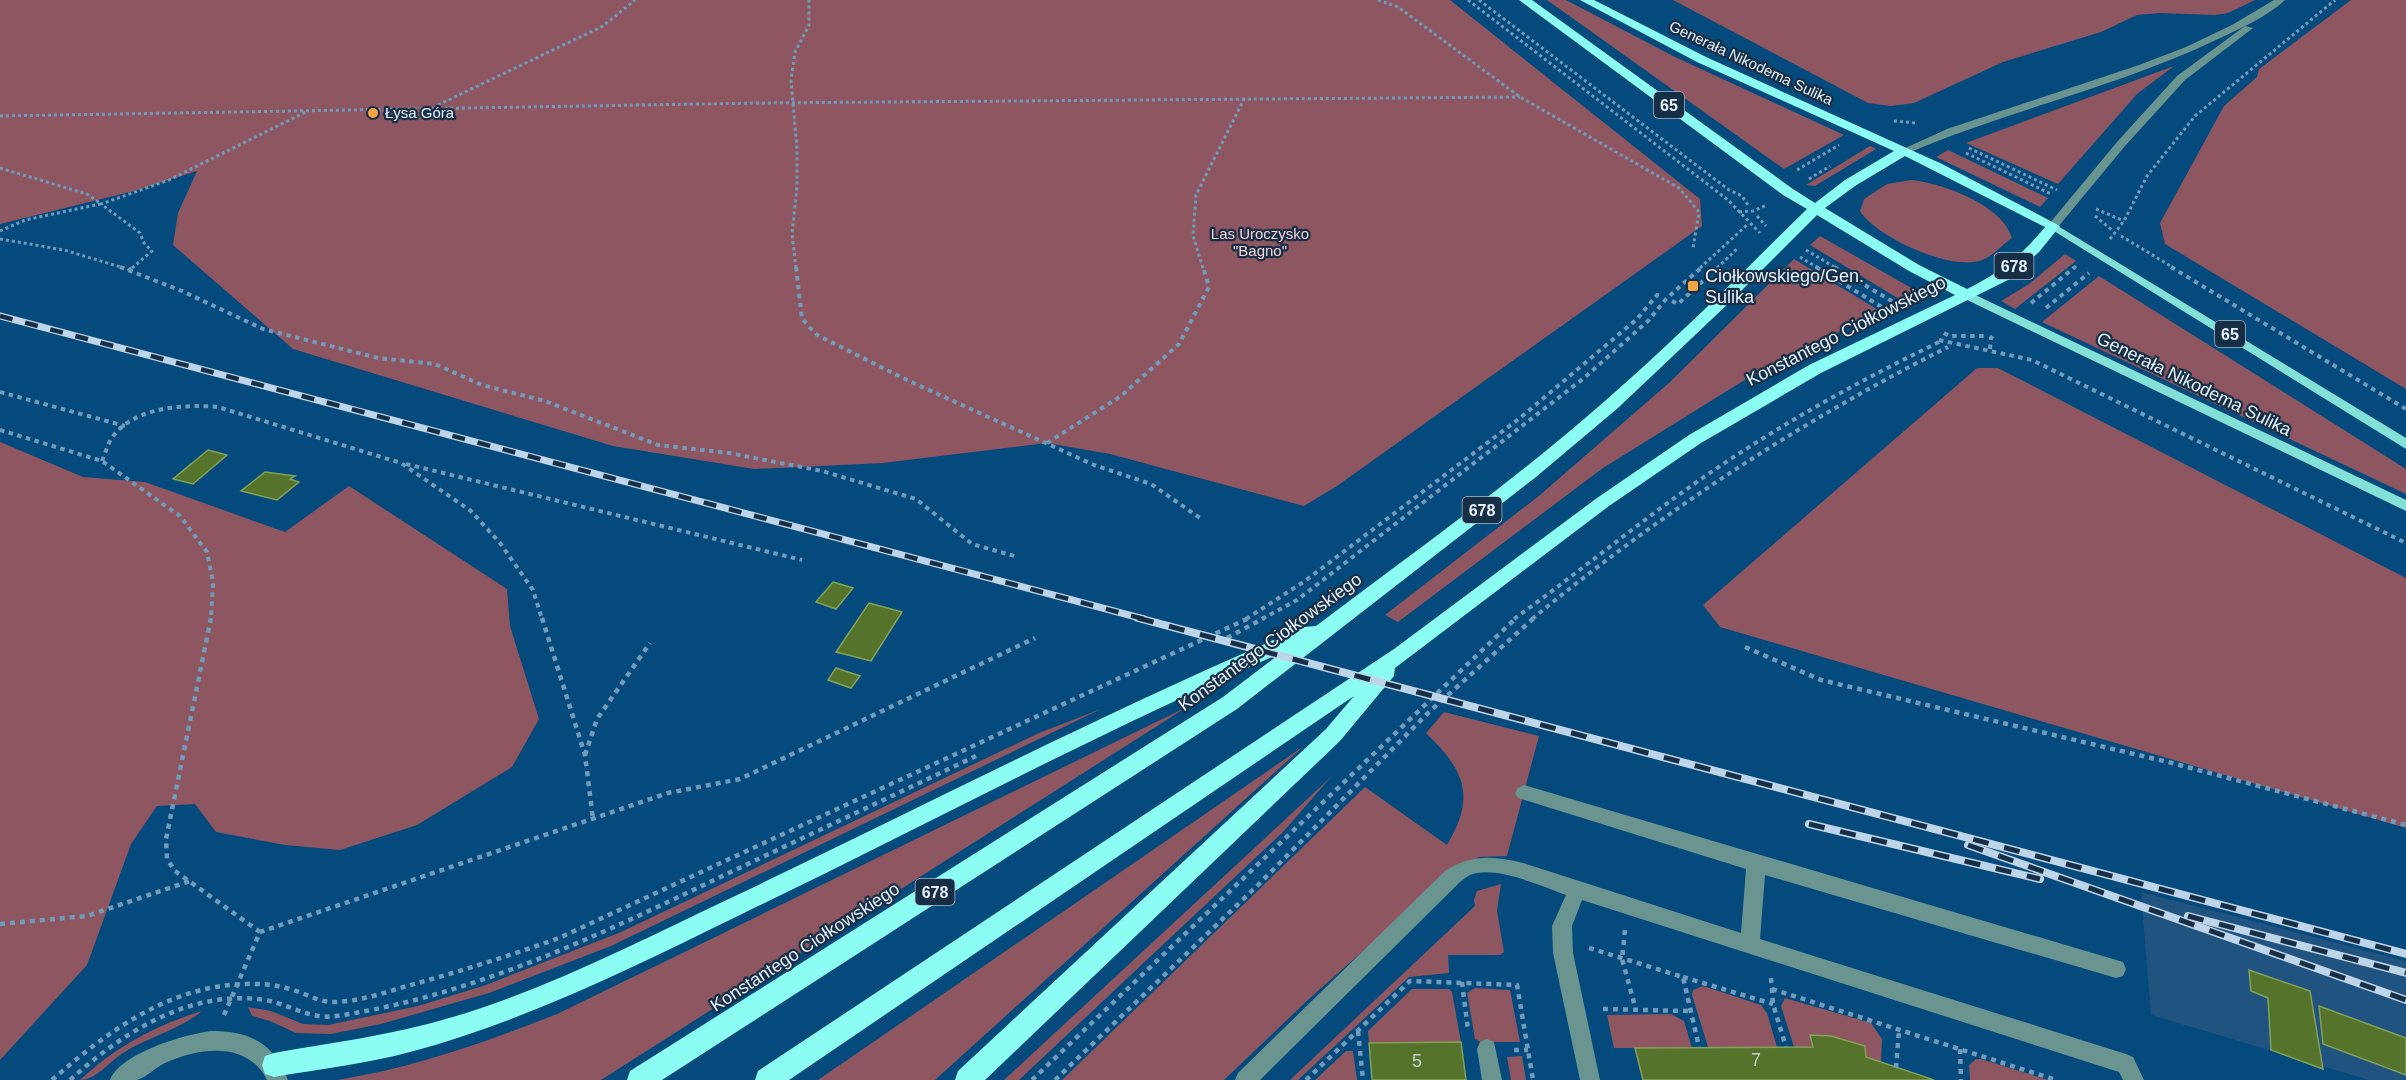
<svg xmlns="http://www.w3.org/2000/svg" width="2406" height="1080" font-family="Arial,sans-serif">
<style>
.built{fill:#20537f}
.green{fill:#8e5660}
.building{fill:#56732b;stroke:#82a259;stroke-width:1.5}
.lines{fill:none;stroke-linecap:round;stroke-linejoin:round}
.path-far2{stroke:#719bbb;stroke-width:3;stroke-dasharray:3 3;stroke-linecap:butt}
.path-far1{stroke:#719bbb;stroke-width:4;stroke-dasharray:4.5 4.5;stroke-linecap:butt}
.path{stroke:#719bbb;stroke-width:4.5;stroke-dasharray:5 5;stroke-linecap:butt}
.minor{fill:#699490;fill-rule:evenodd}
.major{fill:#83e0d7;fill-rule:evenodd}
.highway{fill:#8cfdf3;fill-rule:evenodd}
.rail-far1-casing{stroke:#bed4e8;stroke-width:7}
.rail-casing{stroke:#bed4e8;stroke-width:8}
.rail-far1{stroke:#162f46;stroke-width:4.5;stroke-dasharray:13;stroke-linecap:butt}
.rail{stroke:#162f46;stroke-width:5;stroke-dasharray:16;stroke-linecap:butt}
.poi-dot{fill:#f3a443;stroke:#162f46;stroke-width:2}
.labels{text-anchor:middle;stroke-width:4.5;stroke-linejoin:round;paint-order:stroke}
.far-street-label{font-size:15px;fill:#e6f2ff;stroke:#162f46}
.far-poi-label{font-size:15px;fill:#e6f2ff;stroke:#162f46;text-anchor:start}
.far-park-label{font-size:15px;fill:#fad2d8;stroke:#162f46}
.shield{fill:#162f46;stroke:#a8b8c8;stroke-width:1.5}
.shield-label{font-size:16px;font-weight:bold;fill:#e6f2ff}
.poi-label{font-size:18px;fill:#e6f2ff;stroke:#162f46;text-anchor:start}
.street-label{font-size:18px;fill:#e6f2ff;stroke:#162f46}
.near-number-label{font-size:18px;fill:#c2d2ca}
</style>
<rect width="100%" height="100%" fill="#044a7c"/>
<path class="built" d="M 2141,892 L 2406,961 L 2406,1080 L 2369,1080 L 2151,1015 Z"/>
<g class="green">
<path d="M 0,0 L 1450,0 L 1700,199 L 1702,226 L 1337,486 L 1304,506 L 1110,454 L 1047,443 L 883,463 L 754,469 L 613,446 L 293,349 L 173,245 L 178,213 L 197,171 L 134,191 L 0,224 Z"/>
<path d="M 1547,0 L 1566,0 L 1675,57 L 1844,135 L 1784,169 Z"/>
<path d="M 1673,0 L 2255,0 L 2228,13 L 2215,15 L 2160,13 L 2137,15 L 2101,32 L 2003,62 L 1914,103 L 1891,106 L 1868,103 Z"/>
<path d="M 2351,0 L 2406,0 L 2406,389 L 2165,244 L 2160,223 L 2224,106 L 2257,77 L 2259,69 Z"/>
<path d="M 2174,66 L 2137,94 L 2058,184 L 1966,143 Z"/>
<path d="M 1870,146 L 1876,149 L 1815,186 L 1806,185 Z"/>
<path d="M 1948,150 L 2048,198 L 2040,207 L 1936,157 Z"/>
<path d="M 1911,180 C 1942,183 2003,205 2012,238 C 2003,244 1993,256 1982,260 C 1952,272 1876,237 1860,211 L 1864,199 L 1887,184 Z"/>
<path d="M 1820,236 L 1922,294 L 1904,302 L 1810,245 Z"/>
<path d="M 2065,254 L 2076,261 L 2015,309 L 2001,301 L 2029,284 Z"/>
<path d="M 1794,259 L 1880,311 L 1743,381 L 1603,468 L 1398,622 L 1385,615 L 1540,495 L 1670,382 Z"/>
<path d="M 2099,276 L 2406,469 L 2406,494 L 2042,322 Z"/>
<path d="M 1977,368 L 1998,368 L 2406,578 L 2406,828 L 1720,627 L 1703,605 Z"/>
<path d="M 0,442 L 83,477 L 145,482 L 285,532 L 349,486 L 507,589 L 510,626 L 539,719 L 512,767 L 417,825 L 340,850 L 285,845 L 216,832 L 195,804 L 157,806 L 131,844 L 87,965 L 0,1060 Z"/>
<path d="M 1187,707 L 601,1080 L 337,1080 C 413,1068 486,1042 557,1014 Z"/>
<path d="M 1101,709 L 611,946 L 489,993 L 381,1024 L 331,1034 L 296,1033 L 270,1021 L 252,1016 L 248,1007 L 271,1011 L 303,1024 L 328,1025 L 418,1006 L 486,985 L 621,932 L 1039,733 Z"/>
<path d="M 1444,712 L 1539,736 L 1507,856 L 1480,857 L 1460,865 L 1310,998 L 1224,1080 L 1062,1080 L 1365,787 L 1447,845 C 1476,796 1465,771 1426,733 Z"/>
<path d="M 1304,746 L 935,1080 L 818,1080 Z"/>
<path d="M 1331,777 L 1283,832 L 1019,1080 L 1004,1080 Z"/>
<path d="M 1501,884 L 1497,911 L 1504,952 L 1500,955 L 1448,955 L 1449,973 L 1409,977 L 1298,1080 L 1290,1080 L 1475,906 L 1474,900 L 1477,891 Z"/>
<path d="M 1703,986 L 1761,1005 L 1767,1013 L 1777,1047 L 1708,1047 L 1692,995 L 1693,990 Z"/>
<path d="M 1475,988 L 1510,990 L 1520,1042 L 1481,1042 L 1475,1039 L 1467,993 Z"/>
<path d="M 1412,989 L 1449,989 L 1452,992 L 1461,1042 L 1369,1043 L 1368,1031 Z"/>
<path d="M 1785,998 L 1871,1023 L 1882,1039 L 1881,1063 L 1866,1057 L 1865,1046 L 1831,1036 L 1811,1035 L 1813,1047 L 1794,1047 L 1781,1006 Z"/>
<path d="M 202,1011 C 179,1030 148,1037 123,1053 C 109,1062 96,1080 80,1080 C 115,1047 156,1025 202,1011 Z"/>
<path d="M 1671,1014 L 1684,1021 L 1692,1048 L 1614,1048 L 1607,1015 Z"/>
<path d="M 1346,1051 L 1353,1051 L 1357,1080 L 1315,1080 Z"/>
<path d="M 1522,1056 L 1526,1080 L 1511,1080 L 1507,1057 Z"/>
<path d="M 1976,1059 L 1981,1059 L 2048,1080 L 1970,1080 L 1969,1065 Z"/>
</g>
<g class="building">
<path d="M 208,450 L 227,455 L 193,484 L 173,479 Z"/>
<path d="M 265,472 L 295,476 L 290,479 L 299,482 L 277,500 L 241,491 Z"/>
<path d="M 833,582 L 853,588 L 836,609 L 816,602 Z"/>
<path d="M 869,603 L 902,612 L 871,661 L 836,652 Z"/>
<path d="M 836,668 L 860,676 L 851,688 L 828,680 Z"/>
<path d="M 2249,970 L 2310,991 L 2323,1069 L 2271,1050 L 2268,998 L 2251,991 Z"/>
<path d="M 2319,1006 L 2406,1038 L 2406,1075 L 2323,1044 Z"/>
<path d="M 1810,1035 L 1831,1036 L 1865,1046 L 1866,1057 L 1934,1080 L 1643,1080 L 1635,1048 L 1813,1047 Z"/>
<path d="M 1461,1042 L 1466,1080 L 1372,1080 L 1369,1043 Z"/>
</g>
<g class="lines">
<g class="path-far2">
<path d="M 1378,0 L 1398,7 L 1520,97 L 1679,188 L 1699,212 L 1693,248"/>
<path d="M 1468,0 L 1728,200 L 1760,233"/>
<path d="M 1479,0 L 1729,190 L 1742,196 L 1748,205"/>
<path d="M 438,105 L 603,26 L 635,0"/>
<path d="M 0,116 L 760,103 L 1520,97"/>
<path d="M 1894,121 L 1916,123"/>
<path d="M 1969,148 L 2057,190"/>
<path d="M 1966,153 L 2051,194"/>
<path d="M 0,168 L 87,194 L 101,204"/>
<path d="M 1797,170 L 1839,145"/>
<path d="M 1809,179 L 1830,166"/>
<path d="M 2096,209 L 2124,221"/>
<path d="M 1739,212 L 1753,211 L 1767,205"/>
<path d="M 1757,216 L 1766,226"/>
<path d="M 2095,216 L 2112,230"/>
<path d="M 0,231 L 25,220 L 100,204"/>
<path d="M 2121,236 L 2174,268"/>
<path d="M 0,239 L 64,250 L 124,268"/>
<path d="M 2110,239 L 2124,221 L 2147,176 L 2195,116 L 2335,0"/>
<path d="M 1806,250 L 1836,268"/>
<path d="M 1800,257 L 1818,268"/>
<path d="M 132,268 L 152,251 L 144,243 L 140,233 L 101,204 L 169,180 L 308,111"/>
<path d="M 796,268 L 792,234 L 797,186 L 797,149 L 791,80 L 795,52 L 809,25 L 809,0"/>
<path d="M 1203,268 L 1193,236 L 1196,195 L 1245,97"/>
<path d="M 1700,268 L 1748,224"/>
<path d="M 1717,268 L 1738,248"/>
<path d="M 2074,268 L 2076,266"/>
</g>
<g class="path-far1">
<path d="M 120,267 L 182,291 L 263,329 L 378,358 L 435,364 L 482,385 L 545,401 L 658,445 L 729,453 L 822,471 L 916,499 L 972,544 L 1018,557"/>
<path d="M 796,267 L 802,319 L 817,335 L 907,380 L 1094,465 L 1151,484 L 1200,518"/>
<path d="M 1816,267 L 1885,309"/>
<path d="M 1834,267 L 1895,303"/>
<path d="M 2171,267 L 2406,409"/>
<path d="M 128,271 L 133,267"/>
<path d="M 1672,301 L 1678,304 L 1718,267"/>
<path d="M 2031,303 L 2075,267"/>
<path d="M 2046,308 L 2089,273"/>
<path d="M 1944,333 L 1949,336 L 1984,336"/>
<path d="M 1939,340 L 2032,360 L 2406,543"/>
<path d="M 1990,349 L 1991,338 L 1995,333"/>
<path d="M 0,392 L 125,426"/>
<path d="M 0,430 L 102,461 L 180,516 L 207,552 L 213,582 L 211,619"/>
<path d="M 1047,443 L 1121,396 L 1179,344 L 1209,287 L 1203,267"/>
<path d="M 102,461 C 105,454 107,446 111,439 C 132,407 183,404 218,407 L 401,463 L 471,511 L 500,543 L 533,590 L 542,619"/>
<path d="M 406,464 L 802,560"/>
<path d="M 1246,619 L 1305,581 L 1520,418 L 1637,319 L 1657,295 L 1661,296"/>
<path d="M 1262,619 L 1297,600 L 1584,378 L 1648,321 L 1666,299 L 1702,267"/>
<path d="M 1514,619 C 1578,573 1639,522 1704,477 C 1779,425 1859,381 1941,341"/>
<path d="M 1532,619 C 1661,513 1799,422 1948,347"/>
</g>
<g class="path">
<path d="M 211,618 L 166,839 L 167,859 L 175,871 L 260,932"/>
<path d="M 542,618 L 585,755 L 593,819"/>
<path d="M 1227,638 L 1264,618"/>
<path d="M 1745,647 L 1821,680 L 2168,762 L 2406,825"/>
<path d="M 585,755 L 597,719 L 650,643"/>
<path d="M 0,924 L 87,916 L 190,881"/>
<path d="M 1625,930 L 1622,959 L 1636,1010"/>
<path d="M 1589,948 L 1683,977 L 1699,1047"/>
<path d="M 1683,977 L 1773,1004"/>
<path d="M 1771,978 L 1773,1004 L 1786,1047"/>
<path d="M 1462,982 L 1468,1030"/>
<path d="M 1772,989 L 2056,1080"/>
<path d="M 1603,1009 L 1689,1011"/>
<path d="M 224,1015 L 260,932 L 668,793 L 740,779 L 1035,638"/>
<path d="M 1358,1031 L 1363,1080"/>
<path d="M 1960,1049 L 1961,1080"/>
<path d="M 1514,1050 L 1528,1050"/>
<path d="M 1896,1068 L 1899,1030"/>
<path d="M 52,1080 C 110,1029 176,981 257,984 C 269,984 281,986 293,990 C 307,994 320,1003 336,1002 C 360,1001 384,993 407,986 C 458,972 509,956 559,938 L 1249,618"/>
<path d="M 70,1080 C 123,1032 190,989 265,1000 C 289,1004 310,1020 336,1016 C 468,997 593,938 712,881 C 800,839 888,798 976,756"/>
<path d="M 1032,1080 L 1516,618"/>
<path d="M 1055,1080 L 1258,885 L 1429,712 L 1534,618"/>
<path d="M 1306,1080 L 1410,981 L 1517,985 L 1533,1080"/>
</g>
<g class="minor">
<path d="M 2274,0 L 2285,0 C 2267,17 2239,29 2218,39 C 2118,87 2009,110 1908,153 L 1899,151 L 1947,129 L 2139,65 L 2186,47 L 2232,25 Z"/>
<path d="M 2245,26 L 2253,28 L 2185,80 L 2125,146 L 2057,228 L 2049,228 L 2049,224 L 2117,142 L 2177,76 Z"/>
<path d="M 1524,785 L 2123,962 L 2126,969 L 2123,976 L 2116,978 L 1765,875 L 1760,939 L 2126,1054 L 2133,1057 L 2144,1080 L 2123,1080 L 2119,1072 L 1582,900 L 1572,926 L 1573,953 L 1600,1080 L 1580,1080 L 1553,953 L 1552,926 L 1566,895 C 1542,886 1494,865 1470,875 C 1466,877 1462,880 1459,883 L 1260,1080 L 1235,1080 L 1238,1073 L 1445,871 C 1472,854 1493,856 1523,863 L 1741,933 L 1746,869 L 1518,798 L 1515,793 L 1518,788 Z"/>
<path d="M 210,1031 C 250,1031 273,1042 288,1080 L 267,1080 C 248,1041 199,1047 165,1063 C 156,1067 147,1077 137,1080 C 130,1080 118,1080 110,1080 C 121,1053 183,1035 210,1031 Z"/>
<path d="M 1487,1039 L 1494,1042 L 1502,1080 L 1482,1080 L 1477,1049 L 1480,1042 Z"/>
</g>
<g class="major">
<path d="M 2053,223 L 2406,438 L 2406,449 L 2049,228 L 2047,226 Z"/>
<path d="M 1967,291 L 2406,500 L 2406,511 L 1963,298 L 1961,295 Z"/>
</g>
<path class="highway" d="M 1519,0 L 1532,0 L 1793,189 L 1815,203 L 1845,180 L 1894,151 L 1697,62 L 1580,0 L 1594,0 L 1706,57 L 1942,164 L 2060,226 L 2039,252 L 2008,280 L 1821,373 L 1701,443 L 1609,506 L 1395,668 L 1394,676 L 1340,741 L 985,1080 L 955,1080 L 958,1071 L 1326,729 L 1354,696 L 789,1080 L 755,1080 L 758,1071 L 1394,649 L 1597,498 L 1689,435 L 1809,365 L 1955,295 L 1909,271 L 1817,215 L 1730,302 L 1618,408 L 1536,477 L 1237,709 L 662,1080 L 627,1080 L 630,1071 L 1223,697 L 1281,653 C 1097,733 920,828 740,915 C 633,967 526,1021 410,1052 C 366,1064 319,1069 274,1077 L 265,1074 L 262,1065 L 265,1056 L 274,1053 C 318,1045 363,1039 407,1029 C 522,1003 629,946 735,896 C 924,806 1111,709 1304,627 L 1316,626 C 1414,552 1514,481 1606,400 C 1676,339 1741,274 1807,209 L 1783,195 ZM 1905,156 L 2045,227 C 2020,257 2001,272 1967,289 L 1919,265 L 1825,208 L 1855,186 Z"/>
<g class="rail-far1-casing">
<path id="rail-far1" d="M 0,316 L 1144,619"/>
</g>
<g class="rail-casing">
<g id="rail">
<path d="M 1138,618 L 2406,954"/>
<path d="M 1809,824 L 2040,879"/>
<path d="M 1968,845 L 2406,1000"/>
<path d="M 2188,916 L 2406,973"/>
</g>
</g>
<use href="#rail-far1" class="rail-far1"/>
<use href="#rail" class="rail"/>
</g>
<g class="poi-dot">
<circle cx="373" cy="113" r="6"/>
<rect x="1687" y="280" width="12" height="12" rx="3"/>
</g>
<g class="labels">
<g class="far-street-label">
<text transform="translate(1751 63) rotate(25)" y="5">Generała Nikodema Sulika</text>
</g>
<g class="far-poi-label">
<text x="385" y="118">Łysa Góra</text>
</g>
<g class="far-park-label">
<text x="1260" y="239">Las Uroczysko<tspan x="1260" dy="17">"Bagno"</tspan></text>
</g>
<g class="shield">
<rect x="1654" y="92" width="30" height="26" rx="4.5"/>
<rect x="1994.5" y="253" width="39" height="26" rx="4.5"/>
<rect x="2215" y="321" width="30" height="26" rx="4.5"/>
<rect x="1462.5" y="497" width="39" height="26" rx="4.5"/>
<rect x="915.5" y="879" width="39" height="26" rx="4.5"/>
</g>
<g class="shield-label">
<text x="1669" y="111">65</text>
<text x="2014" y="272">678</text>
<text x="2230" y="340">65</text>
<text x="1482" y="516">678</text>
<text x="935" y="898">678</text>
</g>
<g class="poi-label">
<text x="1705" y="282">Ciołkowskiego/Gen.<tspan x="1705" dy="21">Sulika</tspan></text>
</g>
<g class="street-label">
<text transform="translate(1846 331) rotate(-27)" y="6">Konstantego Ciołkowskiego</text>
<text transform="translate(2194 384) rotate(26)" y="6">Generała Nikodema Sulika</text>
<text transform="translate(1270 642) rotate(-36)" y="6">Konstantego Ciołkowskiego</text>
<text transform="translate(805 947) rotate(-33)" y="6">Konstantego Ciołkowskiego</text>
</g>
<g class="near-number-label">
<text x="1756" y="1066">7</text>
<text x="1417" y="1067">5</text>
</g>
</g>
</svg>
